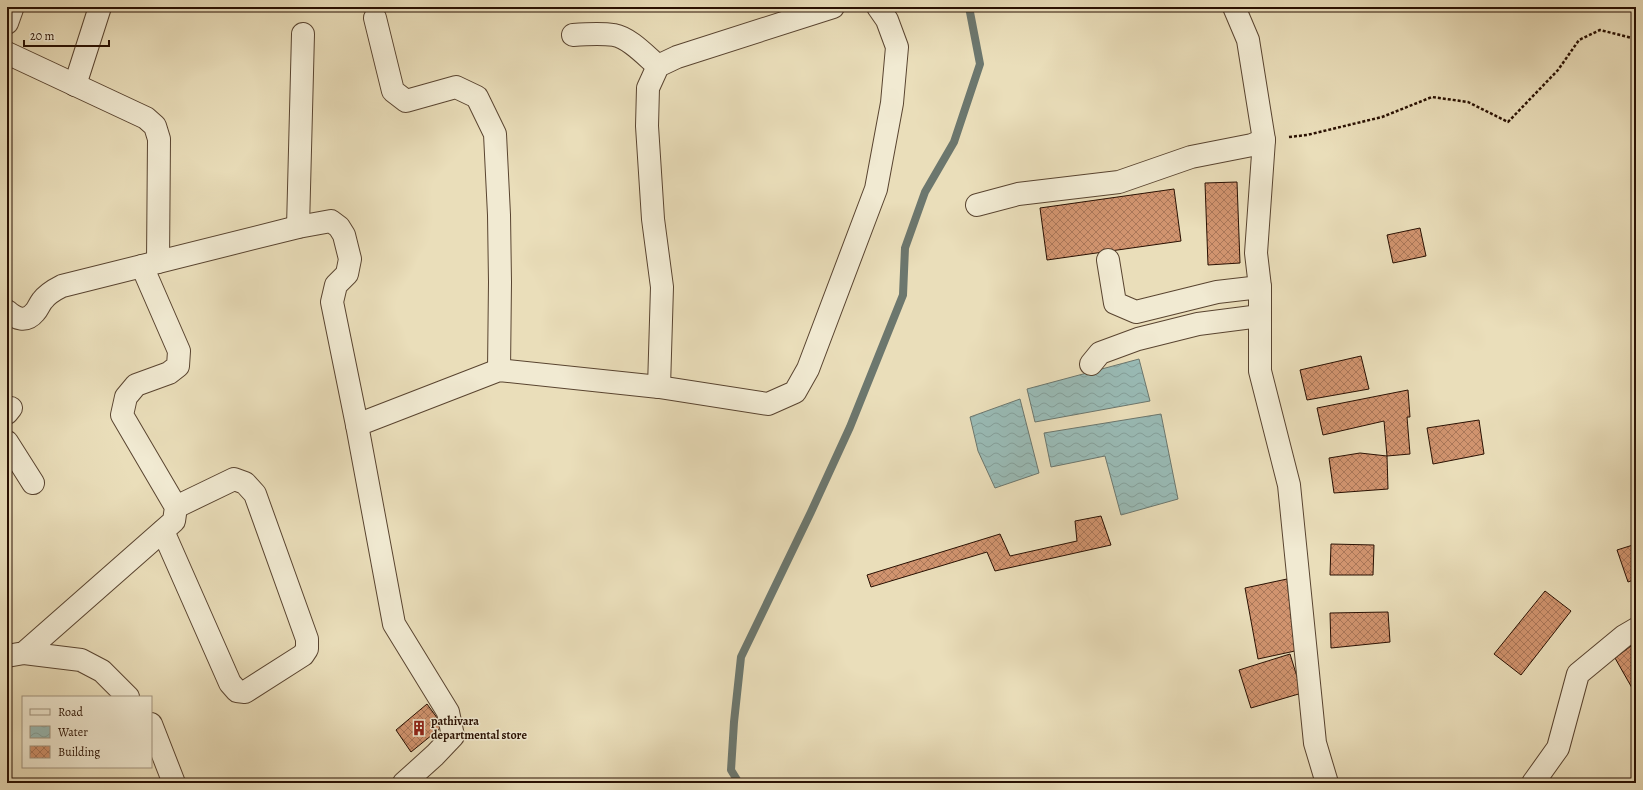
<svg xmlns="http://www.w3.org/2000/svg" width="1643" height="790" font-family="Alegreya,serif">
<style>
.water{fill:url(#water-waves);stroke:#6c776e}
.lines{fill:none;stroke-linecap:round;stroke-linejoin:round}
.stream{stroke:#6c776e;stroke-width:8}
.building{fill:url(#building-cross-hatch);stroke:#291002}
.minor-casing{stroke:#594430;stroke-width:24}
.path{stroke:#291002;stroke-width:2.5;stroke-dasharray:3 2;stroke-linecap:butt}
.minor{stroke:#f1ead2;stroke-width:22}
.labels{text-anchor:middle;stroke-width:3;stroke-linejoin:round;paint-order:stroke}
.poi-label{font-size:12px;font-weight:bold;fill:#291002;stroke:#f1ead2;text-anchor:start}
</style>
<defs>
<pattern id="water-waves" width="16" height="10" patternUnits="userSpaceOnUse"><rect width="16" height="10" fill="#99bbb6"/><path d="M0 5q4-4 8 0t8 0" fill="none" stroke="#84a09b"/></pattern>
<pattern id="building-cross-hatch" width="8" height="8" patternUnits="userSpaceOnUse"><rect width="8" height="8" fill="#d1946f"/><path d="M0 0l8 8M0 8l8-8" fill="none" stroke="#aa7759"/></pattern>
</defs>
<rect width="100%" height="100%" fill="#eadeba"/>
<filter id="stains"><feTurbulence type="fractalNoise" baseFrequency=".005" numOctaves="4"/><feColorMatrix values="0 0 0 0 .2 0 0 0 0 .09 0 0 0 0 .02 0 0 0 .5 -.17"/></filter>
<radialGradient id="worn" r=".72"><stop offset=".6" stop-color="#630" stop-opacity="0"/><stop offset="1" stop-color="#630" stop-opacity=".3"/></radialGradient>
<g class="water">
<path d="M 1139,359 L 1150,401 L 1035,422 L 1027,389 Z"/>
<path d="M 1020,399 L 1039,473 L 995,488 L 978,451 L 970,417 Z"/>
<path d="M 1161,414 L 1178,499 L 1121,515 L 1105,456 L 1051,467 L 1044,433 Z"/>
</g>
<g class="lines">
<path class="stream" d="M 739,783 L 731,770 L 734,722 L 741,657 L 811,512 L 850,427 L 903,295 L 905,248 L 925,192 L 954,142 L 980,64 L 969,7"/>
</g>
<g class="building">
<path d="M 1237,182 L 1240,263 L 1208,265 L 1205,183 Z"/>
<path d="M 1174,189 L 1181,241 L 1047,260 L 1040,208 Z"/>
<path d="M 1420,228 L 1426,256 L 1393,263 L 1387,235 Z"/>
<path d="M 1361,356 L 1369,389 L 1307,400 L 1300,370 Z"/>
<path d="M 1408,390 L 1410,417 L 1407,417 L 1410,454 L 1387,456 L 1384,421 L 1323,435 L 1317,408 Z"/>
<path d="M 1479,420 L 1484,454 L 1433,464 L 1427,428 Z"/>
<path d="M 1360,453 L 1387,456 L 1388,489 L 1334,493 L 1329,458 Z"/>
<path d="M 1101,516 L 1111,545 L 995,571 L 987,552 L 871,587 L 867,575 L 1000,534 L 1010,556 L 1077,541 L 1075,521 Z"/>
<path d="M 1331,544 L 1374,545 L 1373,575 L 1330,575 Z"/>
<path d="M 1636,544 L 1636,579 L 1628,582 L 1617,550 Z"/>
<path d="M 1287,579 L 1295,651 L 1258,659 L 1245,588 Z"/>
<path d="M 1545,591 L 1571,611 L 1521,675 L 1494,654 Z"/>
<path d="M 1388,612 L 1390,642 L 1331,648 L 1330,613 Z"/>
<path d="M 1631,646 L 1636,654 L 1636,695 L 1615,658 Z"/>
<path d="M 1290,654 L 1302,693 L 1251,708 L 1239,670 Z"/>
<path d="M 427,704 L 443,726 L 411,752 L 396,730 Z"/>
</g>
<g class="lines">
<g class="minor-casing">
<g id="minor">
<path d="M 1234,7 L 1248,40 L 1264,140 L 1256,253 L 1260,287 L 1260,371 L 1289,485 L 1315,743 L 1327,783"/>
<path d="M 375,18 L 393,91 L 406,101 L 456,87 L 477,97 L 495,134 L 499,215 L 500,282 L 499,370"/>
<path d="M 7,23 L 12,9"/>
<path d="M 573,35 C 586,34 601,33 614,35 C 630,38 646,56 658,66"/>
<path d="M 7,53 L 146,118 L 155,126 L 159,139 L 158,262"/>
<path d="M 75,85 L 100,7"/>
<path d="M 977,205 L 1018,194 L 1119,182 L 1191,157 L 1252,145 L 1264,140"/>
<path d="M 298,227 L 303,34"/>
<path d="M 1108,260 L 1115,303 L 1136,312 L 1217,292 L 1260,287"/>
<path d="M 7,311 C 16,319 26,323 35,312 C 38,309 39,305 42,301 C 47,294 54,290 62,286 L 298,227 L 331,221 L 339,227 L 344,235 L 350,259 L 347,274 L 336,285 L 332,302 L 357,425"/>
<path d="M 1091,364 L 1100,353 L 1138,339 L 1198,324 L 1260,316"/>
<path d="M 659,387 L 662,287 L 653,219 L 647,126 L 648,88 L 658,66 L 677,57 L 833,7"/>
<path d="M 7,413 L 11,408"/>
<path d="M 7,442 L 33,483"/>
<path d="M 163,531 L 230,683 L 237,691 L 245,692 L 303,655 L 307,649 L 307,639 L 255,494 L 245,483 L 234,479 L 176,507"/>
<path d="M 24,653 L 81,660 L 102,671 L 128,697"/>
<path d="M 7,656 L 24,653 L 174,521 L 176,507 L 122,415 L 126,397 L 136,385 L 169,373 L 178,366 L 179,351 L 142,266"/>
<path d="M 151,724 L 174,783"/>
<path d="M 404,783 L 435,755 L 453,736 L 448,712 L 394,624 L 357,425 L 499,370 L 659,387 L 768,404 L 795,392 L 808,369 L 876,189 L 892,103 L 897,47 L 887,20 L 878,7"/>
<path d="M 1533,783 L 1558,748 L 1578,674 L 1624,636 L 1636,629"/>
</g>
</g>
<path class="path" d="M 1289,137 L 1307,135 L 1382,117 L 1432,97 L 1468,102 L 1508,122 L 1558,70 L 1579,40 L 1600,30 L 1636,39"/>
<use href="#minor" class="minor"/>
</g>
<defs>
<g id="building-bare" transform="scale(1.2)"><path d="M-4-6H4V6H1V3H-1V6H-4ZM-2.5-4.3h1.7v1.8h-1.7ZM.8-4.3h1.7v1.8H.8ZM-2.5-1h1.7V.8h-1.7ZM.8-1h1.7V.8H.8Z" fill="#8f2418" stroke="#f1ead2" stroke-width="2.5" paint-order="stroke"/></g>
</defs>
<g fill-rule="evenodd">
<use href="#building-bare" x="419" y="728"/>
</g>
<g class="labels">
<g class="poi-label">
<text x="431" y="725">pathivara<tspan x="431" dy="14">departmental store</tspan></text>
</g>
</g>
<rect width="1643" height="790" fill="none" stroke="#eadeba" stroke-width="24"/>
<rect x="8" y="8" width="1627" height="774" fill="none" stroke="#291002" stroke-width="2"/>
<rect x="12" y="12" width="1619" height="766" fill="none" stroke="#291002"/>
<rect x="22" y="696" width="130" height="72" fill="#f1ead2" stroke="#a1937f"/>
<rect x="30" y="709" width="20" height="6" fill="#f1ead2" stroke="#a1937f"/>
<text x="58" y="716" font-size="12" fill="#291002">Road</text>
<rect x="30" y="726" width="20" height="12" fill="url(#water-waves)" stroke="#a1937f"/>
<text x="58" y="736" font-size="12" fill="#291002">Water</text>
<rect x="30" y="746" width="20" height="12" fill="url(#building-cross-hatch)" stroke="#a1937f"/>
<text x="58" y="756" font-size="12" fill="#291002">Building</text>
<path d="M24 40v6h85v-6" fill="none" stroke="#291002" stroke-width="2"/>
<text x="30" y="40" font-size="12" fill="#291002" stroke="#f1ead2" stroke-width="3" paint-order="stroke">20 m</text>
<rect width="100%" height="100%" filter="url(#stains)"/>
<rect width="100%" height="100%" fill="url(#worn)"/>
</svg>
